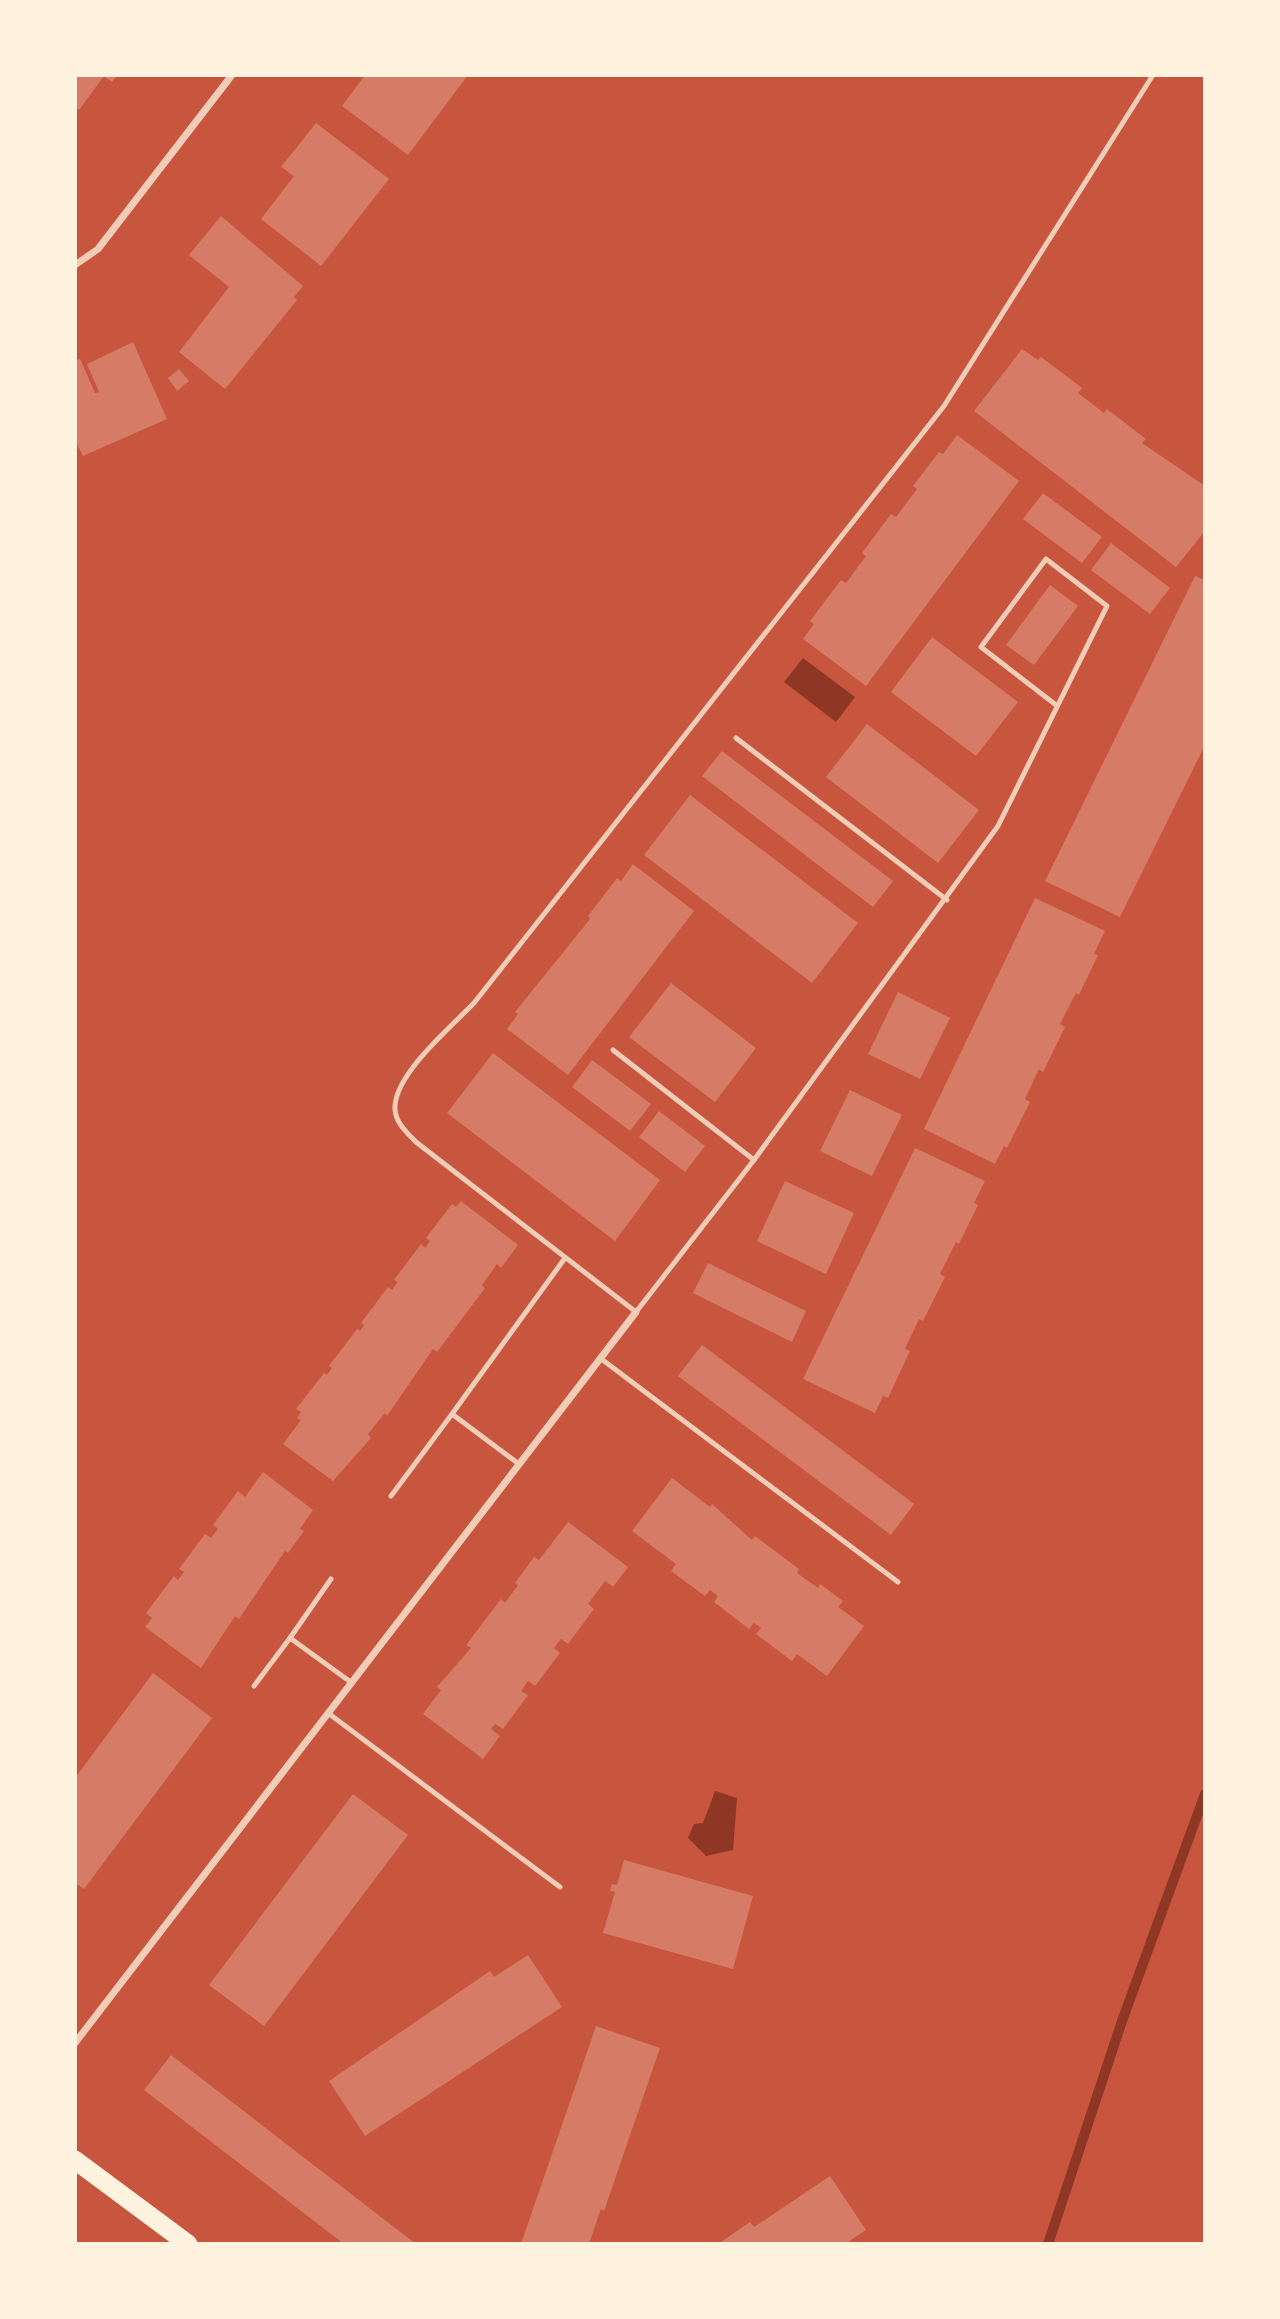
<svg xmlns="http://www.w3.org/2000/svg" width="1280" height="2319" font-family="Cabin,sans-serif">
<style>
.water{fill:#8f3625}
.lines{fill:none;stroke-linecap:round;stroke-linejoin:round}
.stream{stroke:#8f3625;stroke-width:10}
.building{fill:#d67c66}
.service{stroke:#f1ccb7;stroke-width:5}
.minor{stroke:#f1ccb7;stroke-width:7}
.trunk{stroke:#fff3e0;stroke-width:19}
</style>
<rect width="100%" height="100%" fill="#c8553d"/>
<g class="water">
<path d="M 803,658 L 855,697 L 836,722 L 784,682 Z"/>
<path d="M 715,1791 L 737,1798 L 733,1850 L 706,1856 L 688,1838 L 694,1824 L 703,1823 Z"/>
</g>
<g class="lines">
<path class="stream" d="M 1048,2244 L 1122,2021 L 1205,1794"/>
</g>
<g class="building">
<path d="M 75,75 L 117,75 L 112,82 L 104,76 L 79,110 L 75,107 Z"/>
<path d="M 365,75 L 468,75 L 408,155 L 342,106 Z"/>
<path d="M 316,123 L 389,179 L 321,266 L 261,219 L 294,176 L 281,167 Z"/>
<path d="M 221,216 L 303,286 L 294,297 L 297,300 L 225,389 L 179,352 L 229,287 L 189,255 Z"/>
<path d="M 133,342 L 167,419 L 83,456 L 75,440 L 75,361 L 80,359 L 95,393 L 99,392 L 87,364 Z"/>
<path d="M 1022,349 L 1038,360 L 1041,357 L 1082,388 L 1078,393 L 1104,413 L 1107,409 L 1146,439 L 1142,443 L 1205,486 L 1205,531 L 1176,567 L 974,411 Z"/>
<path d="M 179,369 L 189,381 L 177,391 L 168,378 Z"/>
<path d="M 957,435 L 1019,481 L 866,686 L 803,639 L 814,624 L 810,621 L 841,580 L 846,583 L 866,556 L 862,553 L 891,514 L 896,517 L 917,489 L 913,486 L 939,452 L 943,454 Z"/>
<path d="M 1043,493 L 1102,537 L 1082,563 L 1023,519 Z"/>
<path d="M 1111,543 L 1170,588 L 1150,614 L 1091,570 Z"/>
<path d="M 1195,576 L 1205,580 L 1205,745 L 1120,917 L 1045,881 Z"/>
<path d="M 1050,585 L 1078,606 L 1034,665 L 1006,645 Z"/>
<path d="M 932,637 L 1018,702 L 976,756 L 891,692 Z"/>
<path d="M 867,724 L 979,810 L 938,863 L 826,777 Z"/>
<path d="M 722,751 L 893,881 L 873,907 L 702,776 Z"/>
<path d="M 690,795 L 858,923 L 812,983 L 644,855 Z"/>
<path d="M 633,864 L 694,911 L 568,1075 L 507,1029 L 518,1014 L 515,1012 L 590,919 L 588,916 L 617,878 L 621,881 Z"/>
<path d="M 1035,898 L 1105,931 L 1094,954 L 1098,955 L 1079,995 L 1076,993 L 1060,1024 L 1065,1027 L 1043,1072 L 1039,1069 L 1025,1099 L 1030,1102 L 1007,1148 L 1004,1146 L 995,1164 L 924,1129 Z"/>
<path d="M 671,983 L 756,1048 L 715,1102 L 629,1037 Z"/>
<path d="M 898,992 L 950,1018 L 920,1079 L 868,1054 Z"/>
<path d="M 493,1053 L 660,1180 L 615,1241 L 447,1113 Z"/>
<path d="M 592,1060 L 651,1104 L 630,1131 L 572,1087 Z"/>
<path d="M 850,1090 L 902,1115 L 872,1176 L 820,1151 Z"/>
<path d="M 659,1111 L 705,1146 L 685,1172 L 639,1137 Z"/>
<path d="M 915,1148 L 985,1181 L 974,1203 L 978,1205 L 959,1244 L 956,1242 L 940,1274 L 945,1277 L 923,1321 L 919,1319 L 905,1349 L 910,1351 L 888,1398 L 883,1396 L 875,1413 L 803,1379 Z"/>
<path d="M 785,1181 L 854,1213 L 826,1274 L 757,1241 Z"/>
<path d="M 461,1201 L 518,1245 L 501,1268 L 497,1264 L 482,1285 L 485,1288 L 437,1352 L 433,1349 L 387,1416 L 385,1413 L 368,1434 L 371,1438 L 333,1481 L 283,1444 L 301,1420 L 297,1418 L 301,1412 L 296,1409 L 324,1373 L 327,1375 L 332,1368 L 329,1366 L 357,1329 L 360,1331 L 364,1325 L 361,1323 L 388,1287 L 392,1290 L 398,1282 L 394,1280 L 421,1244 L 425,1248 L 430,1241 L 426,1238 L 452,1204 L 456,1207 Z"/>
<path d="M 708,1263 L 806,1311 L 792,1342 L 693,1293 Z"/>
<path d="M 702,1345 L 914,1504 L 891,1535 L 678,1376 Z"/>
<path d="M 263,1472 L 313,1510 L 300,1529 L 304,1531 L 288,1553 L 285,1551 L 239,1619 L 235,1616 L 201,1668 L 145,1627 L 152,1618 L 146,1613 L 174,1576 L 178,1580 L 184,1572 L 179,1569 L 205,1534 L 211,1538 L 218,1529 L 213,1525 L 238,1491 L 245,1497 Z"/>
<path d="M 672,1478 L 710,1507 L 712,1504 L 752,1540 L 755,1536 L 799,1569 L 797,1573 L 818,1588 L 820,1584 L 843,1601 L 838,1607 L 864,1626 L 827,1676 L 797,1654 L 792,1661 L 756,1634 L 761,1628 L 754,1623 L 749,1629 L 714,1602 L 718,1596 L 710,1590 L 705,1596 L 671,1571 L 676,1564 L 632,1531 Z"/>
<path d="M 568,1522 L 628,1567 L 613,1587 L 605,1581 L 588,1604 L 594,1609 L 568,1644 L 561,1639 L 554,1648 L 560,1653 L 535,1686 L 528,1681 L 521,1691 L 528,1695 L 503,1729 L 495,1724 L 491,1729 L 500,1736 L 483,1759 L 423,1714 L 441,1690 L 437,1687 L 471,1648 L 466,1645 L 501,1599 L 505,1603 L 518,1585 L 515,1583 L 534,1557 L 539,1560 Z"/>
<path d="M 153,1673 L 212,1718 L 84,1889 L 75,1883 L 75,1778 Z"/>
<path d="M 353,1794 L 408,1835 L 264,2026 L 209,1985 Z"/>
<path d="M 624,1860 L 753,1896 L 733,1969 L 603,1933 L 615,1892 L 610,1891 L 612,1884 L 617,1885 Z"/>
<path d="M 528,1955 L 562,2007 L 365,2136 L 329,2081 L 490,1971 L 494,1977 Z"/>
<path d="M 596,2026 L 660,2048 L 604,2211 L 601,2209 L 589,2244 L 521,2244 Z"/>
<path d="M 171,2055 L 416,2244 L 344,2244 L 144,2090 Z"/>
<path d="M 830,2176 L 866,2230 L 845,2244 L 718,2244 L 750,2222 L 754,2227 Z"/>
</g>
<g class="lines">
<g class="service">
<path d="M 1056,705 L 981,647 L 1046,559 L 1107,606 L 998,826 L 754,1160 L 636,1312 L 416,1142 C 406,1132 394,1121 395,1106 C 397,1072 451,1027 474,1003 L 944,406 L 1153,75"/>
<path d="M 736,738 L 947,900"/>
<path d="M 613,1050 L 754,1160"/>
<path d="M 600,1358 L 898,1582"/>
<path d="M 452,1414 L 565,1258"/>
<path d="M 391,1496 L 452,1414 L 519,1464"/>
<path d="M 290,1638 L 331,1579"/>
<path d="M 254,1686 L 290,1638 L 352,1683"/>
<path d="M 328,1713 L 560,1887"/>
</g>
<g class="minor">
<path d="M 75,265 L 98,249 L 232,75"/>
<path d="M 75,2043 L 636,1312"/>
</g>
<path class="trunk" d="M 75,2160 L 188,2244"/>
</g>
<rect width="1280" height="2319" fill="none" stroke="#fff3e0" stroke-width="154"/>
</svg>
